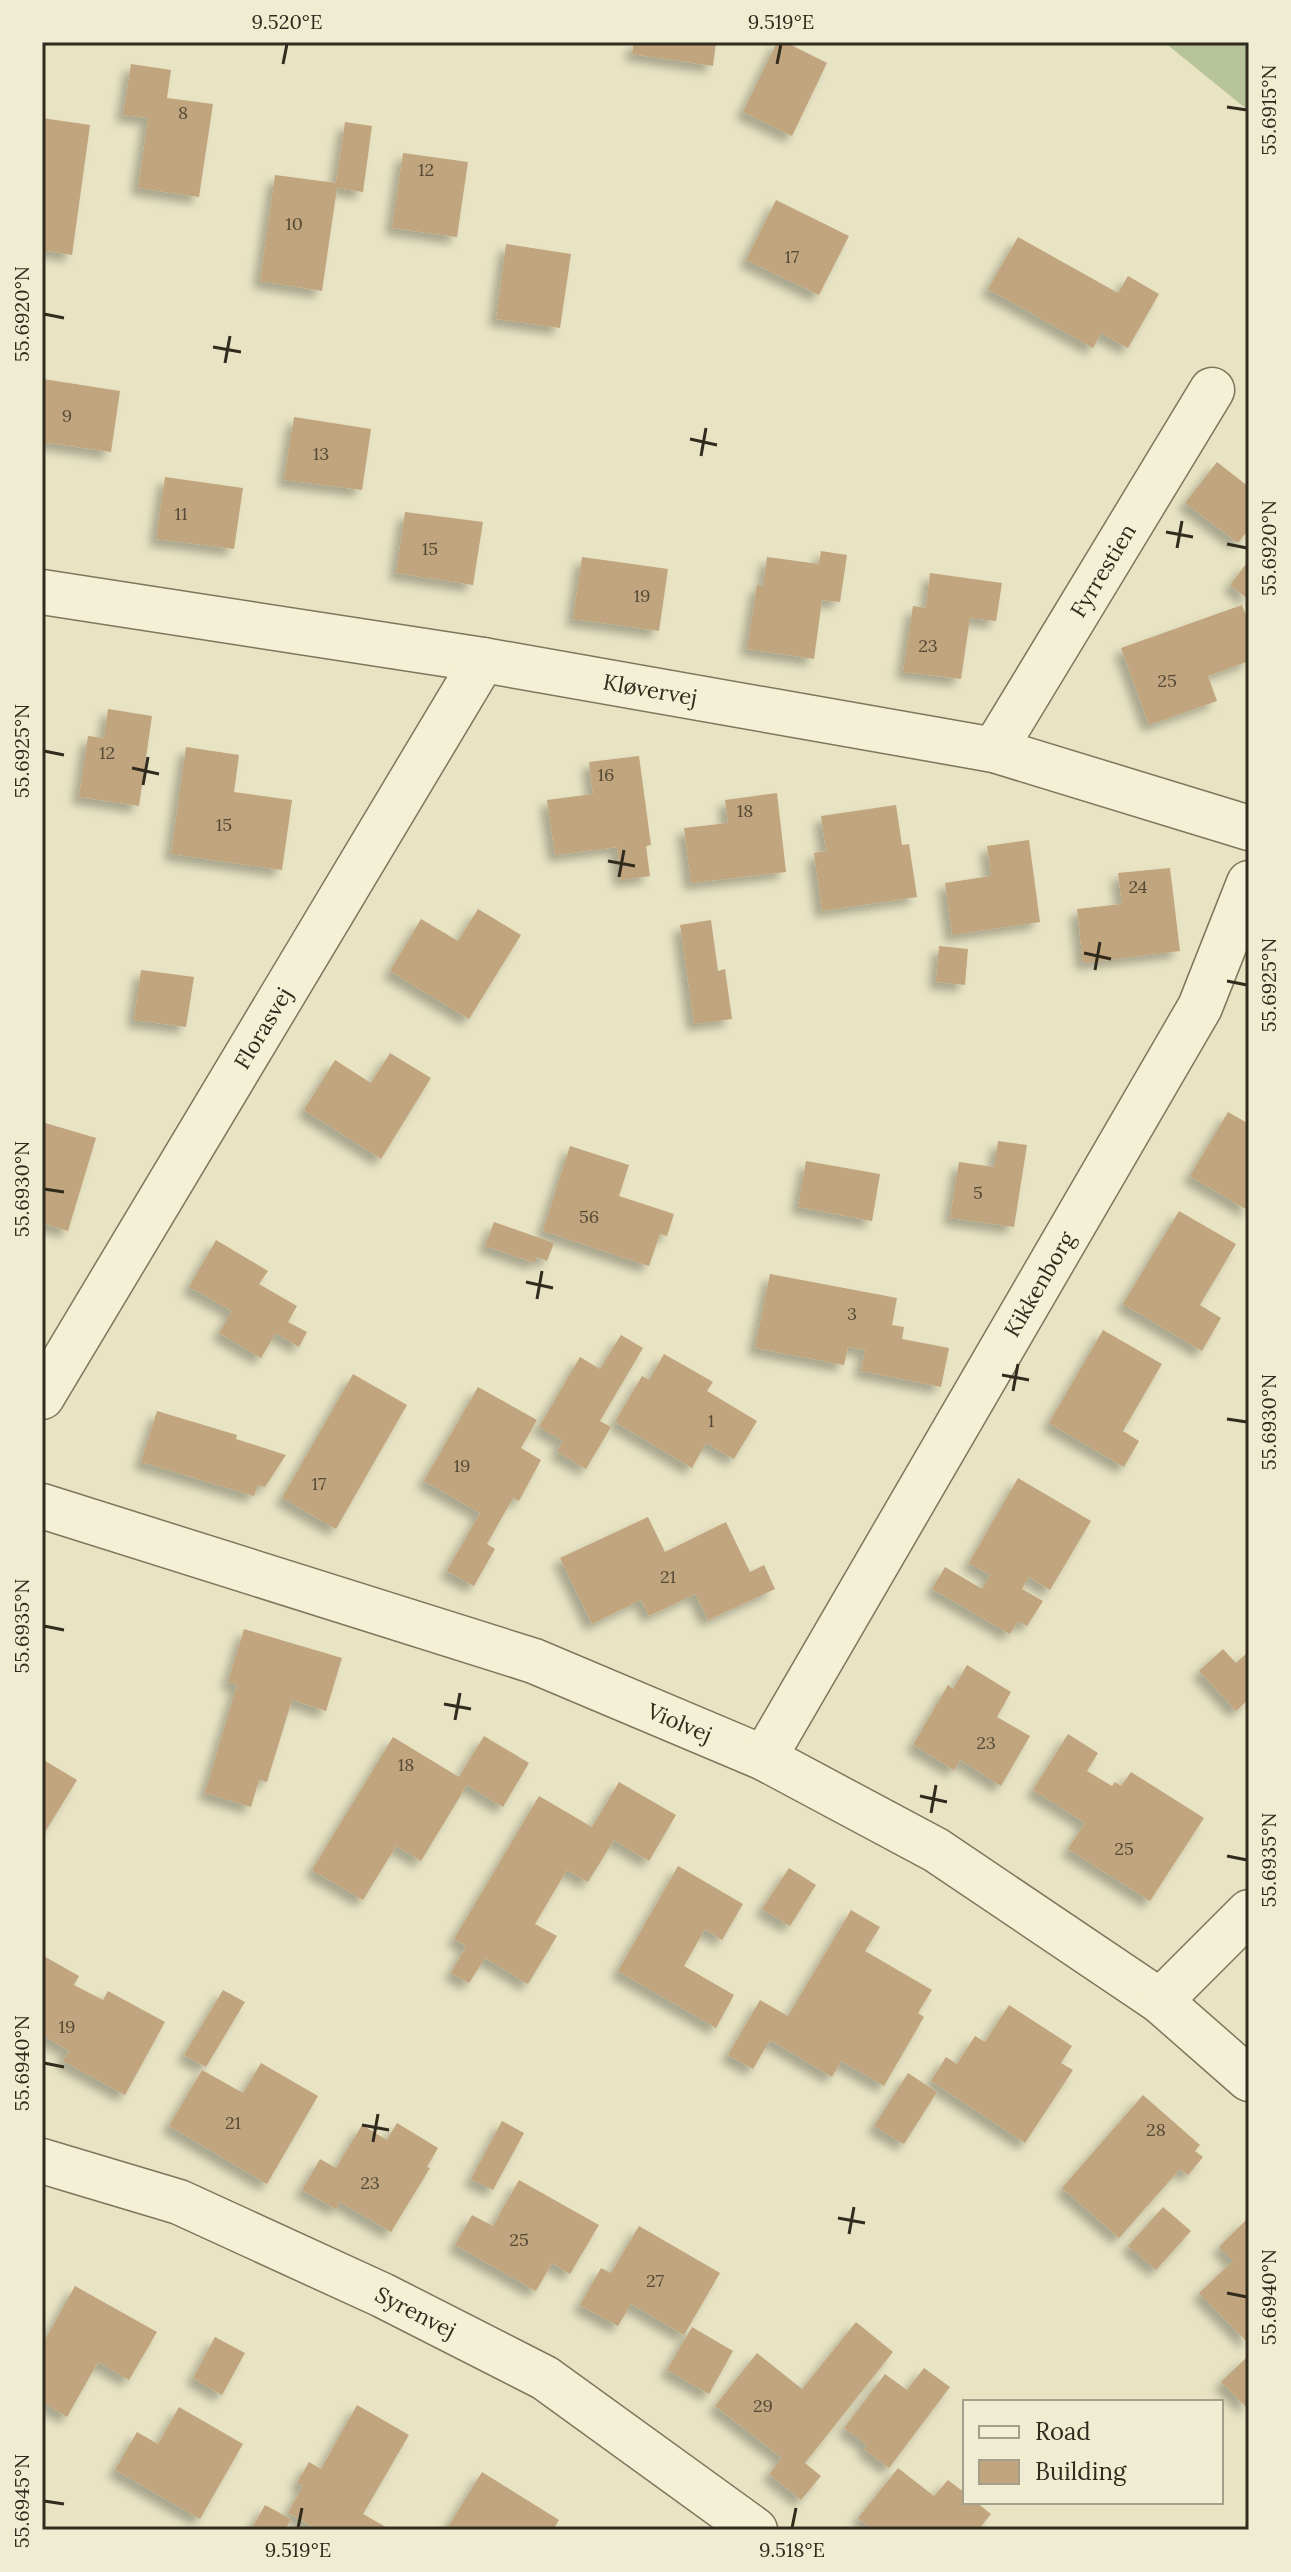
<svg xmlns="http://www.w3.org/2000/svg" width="1291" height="2572" font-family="Lora,serif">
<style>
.green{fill:#b7c399}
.building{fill:#c0a57e;filter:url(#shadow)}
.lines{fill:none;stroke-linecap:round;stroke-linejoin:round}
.minor-casing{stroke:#7f755c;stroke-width:47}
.minor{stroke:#f3f0d5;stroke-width:44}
.ticks{fill:none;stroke:#312b1e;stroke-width:3}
.labels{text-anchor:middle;stroke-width:6;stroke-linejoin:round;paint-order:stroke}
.number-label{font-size:18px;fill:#554a36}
.street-label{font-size:22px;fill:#312b1e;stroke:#f0ecd2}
.neatline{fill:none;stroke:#312b1e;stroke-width:3}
.ticks-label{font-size:20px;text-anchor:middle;fill:#312b1e}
</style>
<defs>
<filter id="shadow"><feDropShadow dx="-7" dy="7" stdDeviation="4" flood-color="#0004"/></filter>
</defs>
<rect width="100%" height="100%" fill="#e7e3c3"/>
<path class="green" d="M 1164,42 L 1249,42 L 1249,111 Z"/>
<g class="building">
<path d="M 634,42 L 716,42 L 713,66 L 632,54 Z"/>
<path d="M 777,42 L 785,42 L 827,63 L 792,136 L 743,112 Z"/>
<path d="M 131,64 L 171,70 L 167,98 L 213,104 L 199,197 L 138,188 L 148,118 L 123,115 Z"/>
<path d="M 42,118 L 90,125 L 72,255 L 42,250 Z"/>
<path d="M 345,122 L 372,126 L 363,192 L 337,188 L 322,291 L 260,281 L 275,175 L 336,183 Z"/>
<path d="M 403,153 L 468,162 L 457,237 L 392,228 Z"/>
<path d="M 776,200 L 849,236 L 819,295 L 746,260 Z"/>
<path d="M 1018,237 L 1118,293 L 1128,276 L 1159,294 L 1128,348 L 1101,333 L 1093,348 L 988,289 Z"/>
<path d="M 506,244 L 571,254 L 560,328 L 496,319 Z"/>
<path d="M 43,379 L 120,391 L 111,452 L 42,442 Z"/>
<path d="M 294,417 L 371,429 L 362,490 L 284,480 Z"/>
<path d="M 1217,462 L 1249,487 L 1249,529 L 1238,543 L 1185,503 Z"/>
<path d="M 165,477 L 243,488 L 234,549 L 156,539 Z"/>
<path d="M 405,512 L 483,522 L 473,585 L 396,573 Z"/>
<path d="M 821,551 L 847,555 L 840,602 L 822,600 L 814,659 L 747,649 L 757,585 L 763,586 L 767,557 L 819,564 Z"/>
<path d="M 582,557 L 668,569 L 659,631 L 573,619 Z"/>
<path d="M 1249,560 L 1249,600 L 1230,585 Z"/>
<path d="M 930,573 L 1002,583 L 996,621 L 970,618 L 961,679 L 903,672 L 913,606 L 926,608 Z"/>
<path d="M 1242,605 L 1249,623 L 1249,661 L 1208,676 L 1217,701 L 1149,725 L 1121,648 Z"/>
<path d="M 108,709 L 152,716 L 139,806 L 79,797 L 88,736 L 104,738 Z"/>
<path d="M 186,747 L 239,755 L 234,792 L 292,800 L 282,870 L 171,854 Z"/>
<path d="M 639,756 L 651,845 L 646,846 L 650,876 L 621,880 L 617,847 L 555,855 L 547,800 L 593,794 L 589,762 Z"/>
<path d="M 777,793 L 786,872 L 691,883 L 684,828 L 728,823 L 725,800 Z"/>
<path d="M 896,805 L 902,845 L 909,844 L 917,897 L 822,911 L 814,853 L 826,851 L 821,816 Z"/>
<path d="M 1029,840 L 1040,922 L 952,935 L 945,883 L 991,876 L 987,846 Z"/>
<path d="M 1170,868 L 1180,951 L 1083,963 L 1077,909 L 1122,904 L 1118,873 Z"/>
<path d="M 478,909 L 521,935 L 469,1019 L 390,971 L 421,919 L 458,941 Z"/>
<path d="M 711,920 L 718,971 L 725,969 L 732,1019 L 694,1024 L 680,925 Z"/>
<path d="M 939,946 L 968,949 L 965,985 L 936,982 Z"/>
<path d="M 141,970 L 194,977 L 186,1027 L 134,1020 Z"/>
<path d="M 390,1053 L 431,1078 L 381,1159 L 304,1110 L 335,1060 L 371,1083 Z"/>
<path d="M 1228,1112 L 1249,1124 L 1249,1211 L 1190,1176 Z"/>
<path d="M 42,1122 L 96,1138 L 68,1231 L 42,1223 Z"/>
<path d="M 998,1141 L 1027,1145 L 1014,1227 L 950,1218 L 959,1162 L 994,1167 Z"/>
<path d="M 570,1146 L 629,1165 L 619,1196 L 674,1214 L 667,1236 L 660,1234 L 649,1266 L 543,1231 Z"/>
<path d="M 806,1161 L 880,1174 L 872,1221 L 798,1207 Z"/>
<path d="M 1179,1211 L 1236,1244 L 1200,1305 L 1221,1318 L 1202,1351 L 1123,1304 Z"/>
<path d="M 494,1222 L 554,1243 L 547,1261 L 537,1257 L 535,1263 L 485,1246 Z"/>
<path d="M 216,1240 L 268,1271 L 259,1284 L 297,1306 L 288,1322 L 307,1332 L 299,1347 L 276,1333 L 261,1358 L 219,1333 L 232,1311 L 189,1287 Z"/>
<path d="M 770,1274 L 897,1298 L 892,1325 L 904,1327 L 902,1339 L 949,1348 L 941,1387 L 861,1371 L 865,1350 L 848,1347 L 844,1365 L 755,1348 Z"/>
<path d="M 1103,1330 L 1162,1364 L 1123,1431 L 1139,1441 L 1124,1467 L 1049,1423 Z"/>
<path d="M 621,1335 L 643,1348 L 600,1421 L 611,1427 L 586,1469 L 557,1452 L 563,1441 L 539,1427 L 580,1357 L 600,1369 Z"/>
<path d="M 664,1354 L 713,1382 L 707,1391 L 757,1421 L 734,1459 L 706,1443 L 692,1468 L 615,1422 L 642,1376 L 649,1380 Z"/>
<path d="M 353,1374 L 407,1405 L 336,1529 L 282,1498 Z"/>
<path d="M 478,1387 L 537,1420 L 521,1448 L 541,1460 L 519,1501 L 513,1498 L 487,1544 L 495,1549 L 474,1586 L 447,1571 L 480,1513 L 424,1481 Z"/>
<path d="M 157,1411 L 237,1435 L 236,1439 L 286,1455 L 265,1487 L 258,1485 L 254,1496 L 141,1462 Z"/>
<path d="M 1018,1478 L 1091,1521 L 1050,1590 L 1029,1577 L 1022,1589 L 1043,1601 L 1027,1626 L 1018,1621 L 1010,1634 L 932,1589 L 945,1567 L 982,1589 L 990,1575 L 969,1563 Z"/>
<path d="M 648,1517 L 665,1552 L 726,1522 L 750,1572 L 764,1565 L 775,1589 L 708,1620 L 695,1594 L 649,1616 L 641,1600 L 592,1624 L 560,1558 Z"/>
<path d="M 244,1629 L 342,1658 L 326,1711 L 292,1700 L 267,1782 L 259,1780 L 251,1807 L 205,1793 L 237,1685 L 228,1682 Z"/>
<path d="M 1223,1649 L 1236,1663 L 1249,1651 L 1249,1699 L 1236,1711 L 1199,1671 Z"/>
<path d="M 967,1665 L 1011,1692 L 997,1717 L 1030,1736 L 1001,1786 L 960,1760 L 954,1770 L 913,1745 L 948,1685 L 953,1689 Z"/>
<path d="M 1068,1734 L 1098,1753 L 1087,1771 L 1112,1786 L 1115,1782 L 1121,1786 L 1131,1772 L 1204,1818 L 1150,1901 L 1068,1849 L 1085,1823 L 1033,1790 Z"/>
<path d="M 484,1736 L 529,1763 L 503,1807 L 467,1785 L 421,1861 L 396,1846 L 363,1900 L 312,1870 L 393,1737 L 459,1777 Z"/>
<path d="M 42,1759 L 77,1780 L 42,1837 Z"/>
<path d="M 619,1782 L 676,1815 L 649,1861 L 614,1840 L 588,1882 L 567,1870 L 535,1924 L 557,1936 L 528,1984 L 485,1958 L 469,1983 L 451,1973 L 466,1946 L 454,1939 L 539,1796 L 592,1827 Z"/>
<path d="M 678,1866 L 743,1904 L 722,1940 L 705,1929 L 684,1966 L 734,1995 L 716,2028 L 618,1971 Z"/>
<path d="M 789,1868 L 816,1885 L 790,1926 L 762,1909 Z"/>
<path d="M 851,1910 L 880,1927 L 865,1951 L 932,1990 L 918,2013 L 924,2017 L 884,2086 L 841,2061 L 832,2077 L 770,2040 L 753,2069 L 728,2055 L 760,2000 L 788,2016 Z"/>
<path d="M 42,1955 L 79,1976 L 74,1985 L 103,2000 L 108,1991 L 165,2022 L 125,2095 L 63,2061 L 69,2051 L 46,2037 L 42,2044 Z"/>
<path d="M 223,1990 L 245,2002 L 206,2067 L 184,2055 Z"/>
<path d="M 1009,2005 L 1072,2046 L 1061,2063 L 1073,2070 L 1025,2143 L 931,2081 L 946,2057 L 957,2064 L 975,2036 L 985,2042 Z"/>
<path d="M 261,2063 L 318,2096 L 267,2184 L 169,2126 L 202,2070 L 243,2093 Z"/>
<path d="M 908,2073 L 937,2092 L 904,2144 L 874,2126 Z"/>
<path d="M 1143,2095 L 1200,2145 L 1195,2151 L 1203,2157 L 1188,2175 L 1180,2169 L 1119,2238 L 1062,2188 Z"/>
<path d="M 502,2121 L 524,2133 L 493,2190 L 471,2179 Z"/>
<path d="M 397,2123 L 438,2148 L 427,2167 L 430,2168 L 391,2232 L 340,2202 L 336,2209 L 302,2190 L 320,2159 L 336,2168 L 362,2125 L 387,2140 Z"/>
<path d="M 519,2180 L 599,2225 L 570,2274 L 552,2263 L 536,2291 L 455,2245 L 472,2215 L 493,2226 Z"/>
<path d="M 1163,2207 L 1191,2231 L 1156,2270 L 1128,2246 Z"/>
<path d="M 1249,2217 L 1249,2340 L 1247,2342 L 1199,2293 L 1233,2261 L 1219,2247 Z"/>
<path d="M 639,2226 L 720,2273 L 684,2335 L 631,2304 L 618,2326 L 580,2305 L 601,2268 L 611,2273 Z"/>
<path d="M 75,2286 L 157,2332 L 129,2380 L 98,2362 L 67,2417 L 42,2402 L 42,2345 Z"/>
<path d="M 856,2322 L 893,2352 L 805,2463 L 821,2476 L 801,2500 L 769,2474 L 782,2458 L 715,2406 L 757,2353 L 802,2389 Z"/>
<path d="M 692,2327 L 733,2351 L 709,2394 L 667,2370 Z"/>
<path d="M 215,2337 L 245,2353 L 222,2395 L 193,2378 Z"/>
<path d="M 1249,2355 L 1249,2404 L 1246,2407 L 1221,2382 Z"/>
<path d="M 924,2368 L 950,2387 L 889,2468 L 864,2449 L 867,2445 L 844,2428 L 885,2374 L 907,2390 Z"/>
<path d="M 357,2405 L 409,2435 L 363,2514 L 391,2530 L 309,2530 L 311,2526 L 288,2513 L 303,2486 L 297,2483 L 309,2462 L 321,2469 Z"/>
<path d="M 179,2407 L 243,2444 L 200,2519 L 115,2470 L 137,2432 L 158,2444 Z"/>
<path d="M 898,2468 L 934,2496 L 948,2480 L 965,2493 L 965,2502 L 976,2502 L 991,2514 L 978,2530 L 873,2530 L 858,2518 Z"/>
<path d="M 482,2472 L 559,2520 L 553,2530 L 446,2530 Z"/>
<path d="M 265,2505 L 291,2519 L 285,2530 L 251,2530 Z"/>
</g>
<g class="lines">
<g class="minor-casing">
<g id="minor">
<path id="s1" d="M 42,592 L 483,660 L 994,750 L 1249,828"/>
<path id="s2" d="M 994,750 L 1212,390"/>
<path id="s3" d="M 42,1397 L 483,660"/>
<path id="s4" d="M 42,1506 L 534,1661 L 764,1758 L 936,1850 L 1160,2001 L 1249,2079"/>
<path id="s5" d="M 764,1758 L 1200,1007 L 1249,883"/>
<path d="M 1160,2001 L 1249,1912"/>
<path id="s6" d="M 42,2161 L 179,2202 L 382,2295 L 545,2378 L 755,2530"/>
</g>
</g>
<use href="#minor" class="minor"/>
</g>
<path class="ticks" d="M 283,64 L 287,44M 777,64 L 781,44M 1227,107 L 1247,110M 44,314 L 64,318M 213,347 L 241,352M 225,363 L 230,336M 690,439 L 717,445M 701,456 L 706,428M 1166,532 L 1193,537M 1227,544 L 1247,548M 1177,548 L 1182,521M 44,751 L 64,755M 132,768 L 159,774M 143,785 L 148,757M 608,861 L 635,866M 619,877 L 624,850M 1084,953 L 1111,959M 1095,970 L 1100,942M 1227,981 L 1247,985M 44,1189 L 64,1192M 526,1282 L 553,1288M 537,1299 L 542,1271M 1002,1375 L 1029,1380M 1013,1391 L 1018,1364M 1227,1419 L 1247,1422M 44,1626 L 64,1630M 444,1704 L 471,1709M 455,1720 L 460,1693M 920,1796 L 947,1802M 931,1813 L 936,1785M 1227,1856 L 1247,1860M 44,2063 L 64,2067M 362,2125 L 389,2130M 373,2142 L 378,2114M 838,2218 L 865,2223M 849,2234 L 854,2207M 1227,2293 L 1247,2297M 44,2501 L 64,2504M 298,2528 L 302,2508M 792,2528 L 796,2508"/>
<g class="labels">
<g class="number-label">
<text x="183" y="119">8</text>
<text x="426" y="176">12</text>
<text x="294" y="230">10</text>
<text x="792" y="263">17</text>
<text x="67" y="422">9</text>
<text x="321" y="460">13</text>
<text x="181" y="520">11</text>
<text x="430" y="555">15</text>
<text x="642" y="602">19</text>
<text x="928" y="652">23</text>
<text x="1167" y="687">25</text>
<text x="107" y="759">12</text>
<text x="606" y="781">16</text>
<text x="745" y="817">18</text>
<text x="224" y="831">15</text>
<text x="1138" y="893">24</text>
<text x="978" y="1199">5</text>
<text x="589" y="1223">56</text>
<text x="852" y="1320">3</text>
<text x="711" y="1427">1</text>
<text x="462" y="1472">19</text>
<text x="319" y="1490">17</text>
<text x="668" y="1583">21</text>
<text x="986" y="1749">23</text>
<text x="406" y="1771">18</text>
<text x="1124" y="1855">25</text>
<text x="67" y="2033">19</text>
<text x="233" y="2129">21</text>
<text x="1156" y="2136">28</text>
<text x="370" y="2189">23</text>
<text x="519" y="2246">25</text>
<text x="655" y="2287">27</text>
<text x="763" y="2412">29</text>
</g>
<g class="street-label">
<text dy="8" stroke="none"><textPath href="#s2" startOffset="210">Fyrrestien</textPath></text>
<text dy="8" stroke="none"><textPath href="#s1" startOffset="616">Kløvervej</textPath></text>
<text dy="8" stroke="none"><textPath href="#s3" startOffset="430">Florasvej</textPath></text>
<text dy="8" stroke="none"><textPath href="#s5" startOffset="548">Kikkenborg</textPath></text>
<text dy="8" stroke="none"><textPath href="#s4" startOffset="674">Violvej</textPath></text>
<text dy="8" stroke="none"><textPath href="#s6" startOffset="404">Syrenvej</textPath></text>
</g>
</g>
<rect width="1291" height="2572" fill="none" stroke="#f0ecd2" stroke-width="88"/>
<rect x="963" y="2400" width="260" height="104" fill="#f0ecd2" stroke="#a49f8a" stroke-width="2"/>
<rect x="979" y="2426" width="40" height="12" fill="#f3f0d5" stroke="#a49f8a" stroke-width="2"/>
<text x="1035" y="2440" font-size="24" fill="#312b1e">Road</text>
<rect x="979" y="2460" width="40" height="24" fill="#c0a57e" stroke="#a49f8a" stroke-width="2"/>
<text x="1035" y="2480" font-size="24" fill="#312b1e">Building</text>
<rect x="44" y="44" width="1203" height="2484" class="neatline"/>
<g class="ticks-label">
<text x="287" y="29">9.520°E</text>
<text x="781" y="29">9.519°E</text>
<text transform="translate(1269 110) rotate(-90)" y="7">55.6915°N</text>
<text transform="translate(22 314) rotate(-90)" y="7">55.6920°N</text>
<text transform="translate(1269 548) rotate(-90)" y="7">55.6920°N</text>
<text transform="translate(22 751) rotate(-90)" y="7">55.6925°N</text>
<text transform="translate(1269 985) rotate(-90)" y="7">55.6925°N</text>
<text transform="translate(22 1189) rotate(-90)" y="7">55.6930°N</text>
<text transform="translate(1269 1422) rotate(-90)" y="7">55.6930°N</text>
<text transform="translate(22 1626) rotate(-90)" y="7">55.6935°N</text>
<text transform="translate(1269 1860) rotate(-90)" y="7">55.6935°N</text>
<text transform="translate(22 2063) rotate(-90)" y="7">55.6940°N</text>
<text transform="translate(1269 2297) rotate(-90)" y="7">55.6940°N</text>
<text transform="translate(22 2501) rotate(-90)" y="7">55.6945°N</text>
<text x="298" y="2557">9.519°E</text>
<text x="792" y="2557">9.518°E</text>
</g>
</svg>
